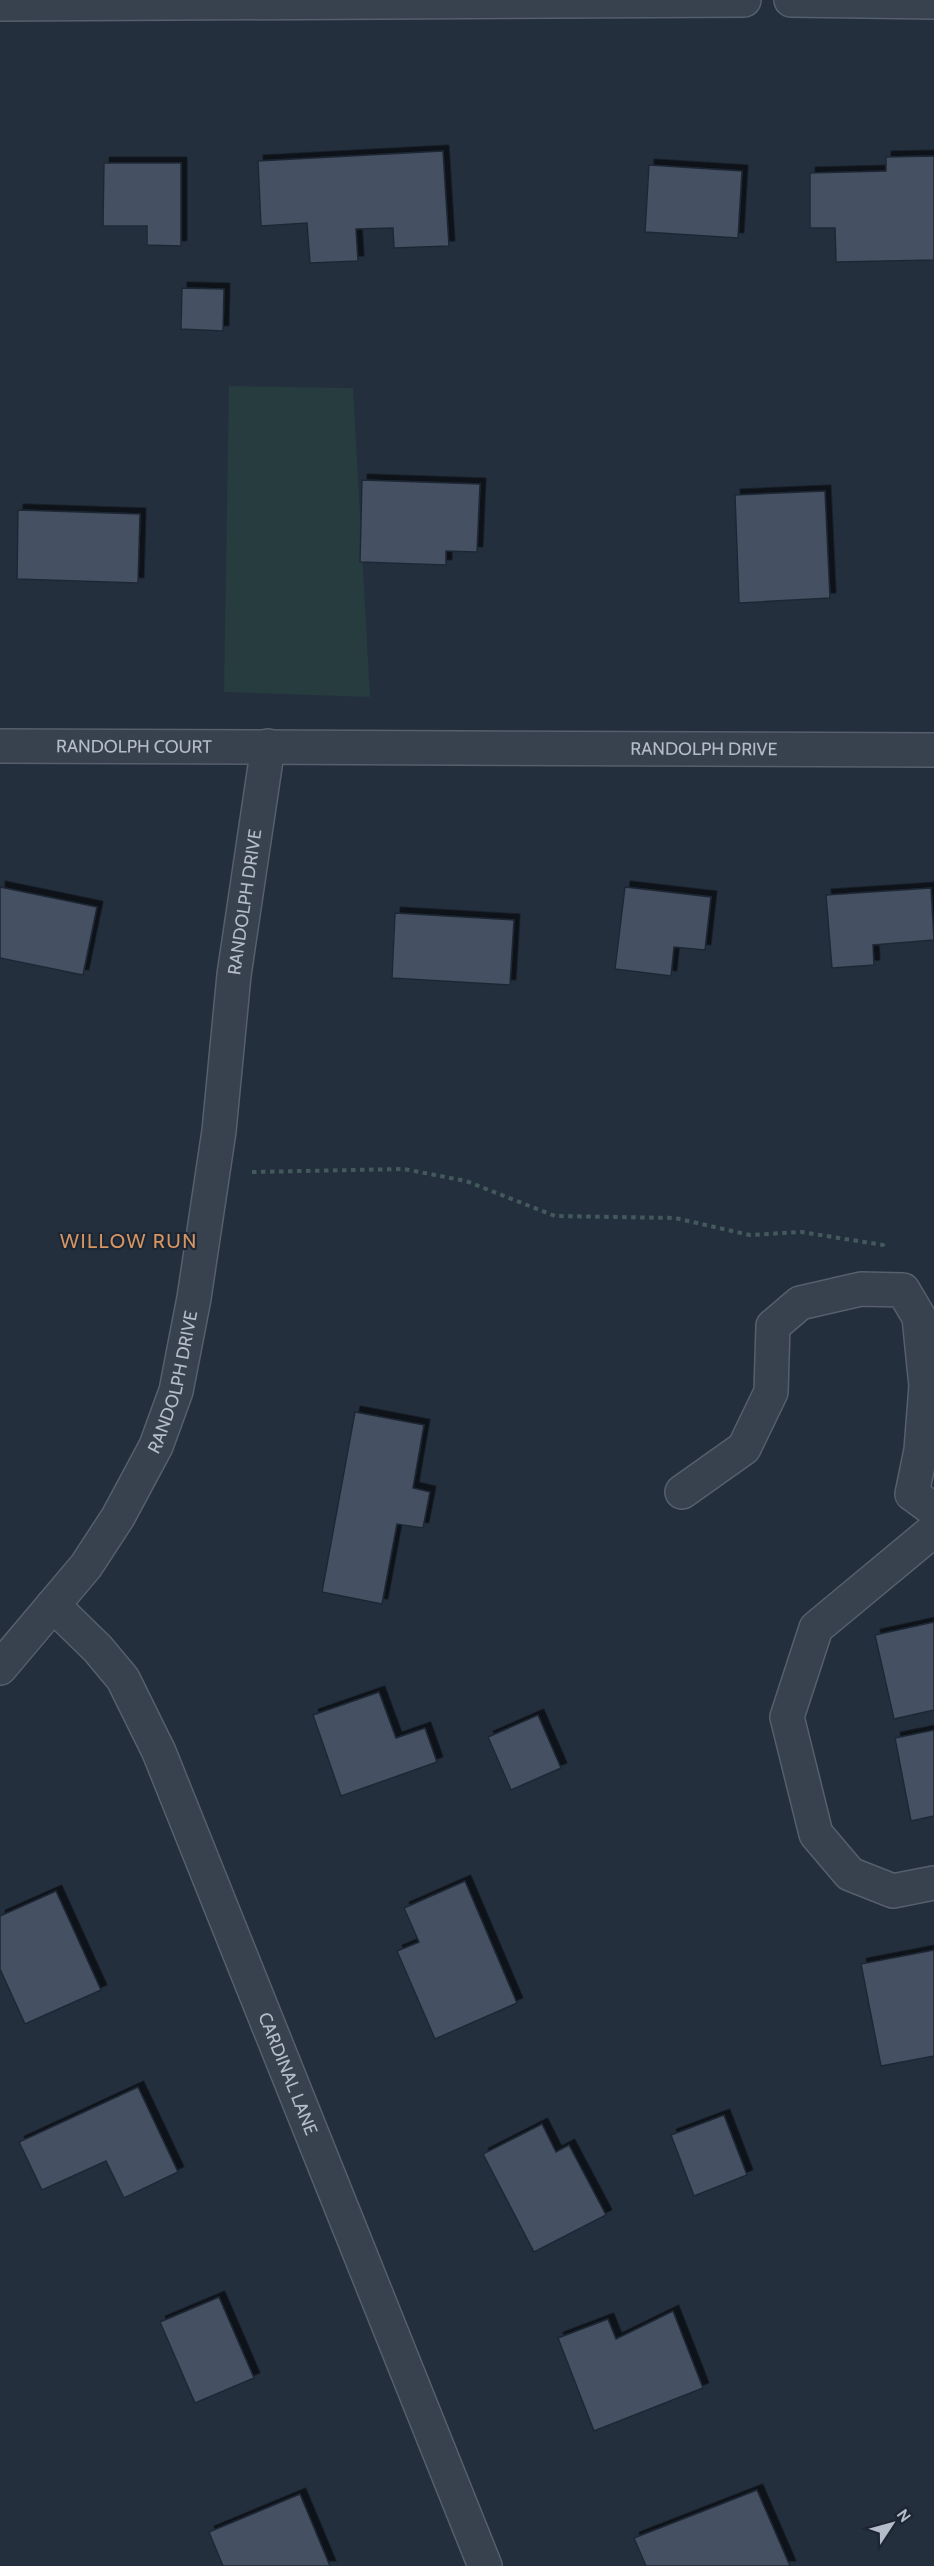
<svg xmlns="http://www.w3.org/2000/svg" width="934" height="2566" font-family="Cabin,sans-serif">
<defs>
<filter id="shadow"><feDropShadow dx="5.5" dy="-5.5" stdDeviation="0" flood-color="#0009"/></filter>
</defs>
<rect width="100%" height="100%" fill="#242f3e"/>
<polygon fill="#263c3f" points="229,386 353,388 370,697 224,692"/>
<g fill="#455162" stroke="#1f2835" stroke-width="1.5" filter="url(#shadow)">
<polygon points="443,151 449,246 394,248 393,228 356,229 358,261 310,263 307,223 261,226 258,161"/>
<polygon points="934,156 934,260 836,262 835,228 810,228 810,173 886,171 886,157"/>
<polygon points="104,163 181,163 181,246 147,245 147,226 103,226"/>
<polygon points="649,165 742,171 738,238 645,232"/>
<polygon points="182,288 224,289 223,331 181,329"/>
<polygon points="362,480 480,484 477,552 446,551 446,565 360,562"/>
<polygon points="825,491 830,598 739,603 735,495"/>
<polygon points="18,510 140,514 138,583 17,579"/>
<polygon points="0,887 97,907 83,975 0,958"/>
<polygon points="625,887 711,897 705,950 674,947 671,976 615,969"/>
<polygon points="931,888 934,940 873,945 874,965 832,968 826,895"/>
<polygon points="395,913 514,920 510,985 392,978"/>
<polygon points="355,1412 424,1425 413,1488 430,1492 423,1528 397,1524 382,1604 322,1592"/>
<polygon points="934,1622 934,1710 894,1719 875,1635"/>
<polygon points="379,1692 396,1738 425,1728 437,1762 341,1796 313,1715"/>
<polygon points="538,1715 561,1768 511,1790 488,1737"/>
<polygon points="934,1730 934,1816 911,1821 895,1738"/>
<polygon points="465,1881 517,2003 435,2039 397,1951 419,1942 404,1908"/>
<polygon points="56,1891 101,1990 25,2024 0,1969 0,1916"/>
<polygon points="934,1950 934,2056 881,2066 861,1964"/>
<polygon points="138,2087 178,2172 124,2198 106,2161 42,2190 19,2142"/>
<polygon points="724,2115 747,2175 694,2196 671,2135"/>
<polygon points="542,2124 556,2152 569,2145 606,2215 534,2252 483,2154"/>
<polygon points="219,2297 254,2378 195,2403 160,2322"/>
<polygon points="673,2311 703,2388 594,2431 558,2338 608,2319 616,2339"/>
<polygon points="757,2490 790,2566 646,2566 634,2538"/>
<polygon points="300,2494 330,2566 223,2566 209,2532"/>
</g>
<g fill="none" stroke-linecap="round" stroke-linejoin="round">
<g stroke="#565f6c" stroke-width="36">
<g id="minor">
<polyline points="791,0 934,2"/>
<polyline points="0,4 744,0"/>
<path id="s1" d="M0,746l934,4"/>
<polyline points="682,1492 744,1448 771,1392 773,1326 800,1303 861,1289 903,1290 919,1317 926,1386 921,1450 912,1494 934,1510"/>
<polyline points="934,1530 816,1628 787,1717 816,1834 850,1874 893,1891 934,1883"/>
<path id="s2" d="M53,1605l45,44 25,30 36,73 326,814"/>
<path id="s3" d="M0,1668l86,-102 32,-49 38,-71 20,-55 18,-93 25,-167 15,-156 34,-229"/>
</g>
</g>
<polyline stroke="#44595c" stroke-width="4" stroke-dasharray="4.5 4.5" stroke-linecap="butt" points="252,1172 404,1169 466,1181 555,1216 675,1218 750,1235 801,1232 883,1245 885,1250"/>
<use href="#minor" stroke="#38414e" stroke-width="33"/>
</g>
<g text-anchor="middle" stroke-width="4.5" stroke-linejoin="round" paint-order="stroke">
<g font-size="18" fill="#b4bcc9" stroke="#1d2633">
<text dy="6" stroke="none"><textPath href="#s1" startOffset="134">RANDOLPH COURT</textPath></text>
<text dy="6" stroke="none"><textPath href="#s1" startOffset="704">RANDOLPH DRIVE</textPath></text>
<text dy="6" stroke="none"><textPath href="#s3" startOffset="825">RANDOLPH DRIVE</textPath></text>
<text dy="6" stroke="none"><textPath href="#s3" startOffset="339">RANDOLPH DRIVE</textPath></text>
<text dy="6" stroke="none"><textPath href="#s2" startOffset="530">CARDINAL LANE</textPath></text>
</g>
<g font-size="20" letter-spacing="1.5" fill="#d59563" stroke="#1d2633">
<text x="129" y="1248">WILLOW RUN</text>
</g>
</g>
<g transform="translate(892 2524) rotate(54)" stroke="#1d2633" stroke-width="4.5" paint-order="stroke">
<path d="M0-4.5L10 22L0 15L-10 22Z" fill="#b4bcc9"/>
<text y="-9" font-size="16" font-weight="bold" text-anchor="middle" fill="#b4bcc9">N</text>
</g>
</svg>
